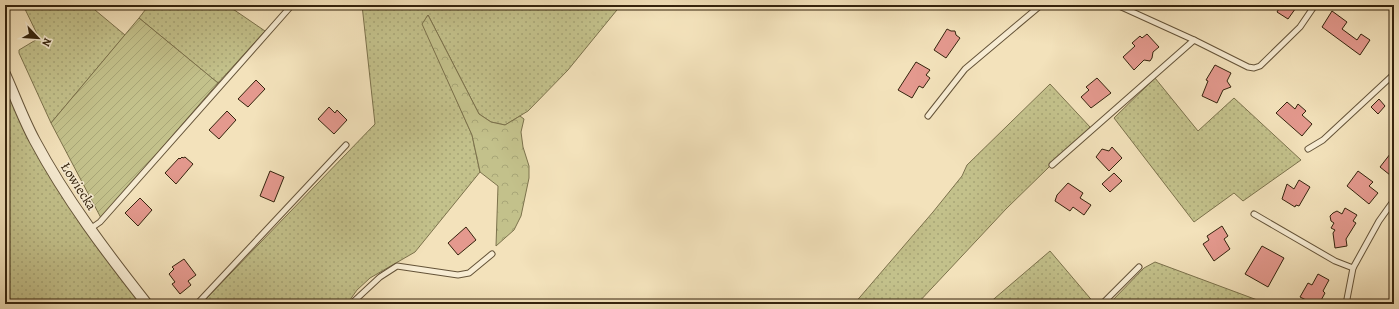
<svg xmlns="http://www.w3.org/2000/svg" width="1399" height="309" font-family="Alegreya,serif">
<defs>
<pattern id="grass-dots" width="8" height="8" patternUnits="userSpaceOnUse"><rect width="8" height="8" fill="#c3c18b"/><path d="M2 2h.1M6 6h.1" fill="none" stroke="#a8a677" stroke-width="1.8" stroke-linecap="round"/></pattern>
<pattern id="forest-crowns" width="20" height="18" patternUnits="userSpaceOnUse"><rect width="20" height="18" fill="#c3c18b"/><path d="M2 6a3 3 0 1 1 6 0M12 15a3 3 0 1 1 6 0" fill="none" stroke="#a8a677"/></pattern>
<pattern id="garden-furrows" width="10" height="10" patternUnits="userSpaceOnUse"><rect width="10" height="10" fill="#c3c18b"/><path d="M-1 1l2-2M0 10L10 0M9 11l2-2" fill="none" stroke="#a8a677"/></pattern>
</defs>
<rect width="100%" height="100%" fill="#f3e2bb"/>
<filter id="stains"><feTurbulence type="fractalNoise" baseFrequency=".005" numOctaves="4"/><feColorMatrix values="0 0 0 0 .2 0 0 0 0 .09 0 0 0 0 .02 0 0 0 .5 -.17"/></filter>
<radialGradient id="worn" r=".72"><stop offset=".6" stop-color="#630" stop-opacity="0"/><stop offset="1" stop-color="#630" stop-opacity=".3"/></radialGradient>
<g fill="url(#grass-dots)" stroke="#7c724c">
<polygon points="23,5 89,5 125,35 51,123 19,53 19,50 39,38"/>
<polygon points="149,5 227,5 265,31 218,83 139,18"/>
<polygon points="362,5 621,5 568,70 528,111 505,125 491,122 479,114 428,15 423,24 472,135 480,172 415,252 370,278 357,290 347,304 201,304 375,124"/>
<polygon points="1155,78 1198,131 1234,98 1301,160 1243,201 1234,193 1194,222 1114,118"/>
<polygon points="5,84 50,177 101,252 141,304 5,304"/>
<polygon points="1050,84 1090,127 1006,209 917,304 854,304 933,212 962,176 967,165"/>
<polygon points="1050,251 1095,304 988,304"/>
<polygon points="1155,262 1268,304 1109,304 1144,268"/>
</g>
<polygon fill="url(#forest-crowns)" stroke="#7c724c" points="428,15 479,114 491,122 505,125 520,116 524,119 521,132 523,147 529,166 529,178 521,216 514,230 496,246 498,186 480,172 472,135 422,24"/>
<polygon fill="url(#garden-furrows)" stroke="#7c724c" points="139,18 218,83 101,218 51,123"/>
<g fill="#e4998e" stroke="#34230d">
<polygon points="1281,5 1298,5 1288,19 1277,12"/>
<polygon points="1332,11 1347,22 1342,29 1357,40 1361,34 1370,40 1360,55 1322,27"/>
<polygon points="947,29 951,31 955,31 956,35 960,38 946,58 934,50"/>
<polygon points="1147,34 1159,47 1153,52 1152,58 1150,61 1144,60 1134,70 1123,57 1135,46 1132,43 1140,36 1142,38"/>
<polygon points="916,62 930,70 926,75 930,78 923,88 919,86 912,98 898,90"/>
<polygon points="1215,65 1231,73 1227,81 1231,87 1223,90 1217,103 1202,96 1208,81 1206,80"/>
<polygon points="1097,78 1111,93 1091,108 1081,97 1089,90 1086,87"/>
<polygon points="256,80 265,89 248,107 238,99"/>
<polygon points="1379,99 1385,106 1378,114 1371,107"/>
<polygon points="1287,102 1295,109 1298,104 1306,111 1302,115 1312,124 1302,136 1276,113"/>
<polygon points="329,107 335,113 337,110 347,120 334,134 318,119"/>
<polygon points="227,111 236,120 219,139 209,130"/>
<polygon points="1112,147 1122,158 1109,171 1096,157 1102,149 1109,151"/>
<polygon points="1394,149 1394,171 1390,175 1380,167"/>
<polygon points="182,157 183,158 185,157 193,164 176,184 165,173 179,158 180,159"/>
<polygon points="270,171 284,177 274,202 260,196"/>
<polygon points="1358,171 1373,182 1369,186 1378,193 1369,204 1347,186"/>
<polygon points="1114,173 1122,181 1110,192 1102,184"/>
<polygon points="1299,180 1310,187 1299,206 1296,205 1295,207 1282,199 1287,184 1294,189"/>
<polygon points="1068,183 1083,193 1080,198 1091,205 1084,215 1073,207 1070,211 1055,201 1057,195"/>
<polygon points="140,198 152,210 138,226 125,213"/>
<polygon points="1345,208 1357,215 1353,221 1356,223 1346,239 1347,246 1335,248 1333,233 1335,230 1331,228 1334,223 1331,221 1330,216 1333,213 1337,211 1342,214"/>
<polygon points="1222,226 1228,236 1224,239 1230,249 1214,261 1203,244 1209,240 1207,236"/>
<polygon points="466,227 476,240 458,255 448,243"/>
<polygon points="1262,246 1284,258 1268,287 1245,274"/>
<polygon points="184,259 196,275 188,281 191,285 180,294 172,284 175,282 169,274 174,269 172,267"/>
<polygon points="1318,274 1329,280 1323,291 1325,293 1319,304 1303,304 1306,300 1300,297 1308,283 1312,285"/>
</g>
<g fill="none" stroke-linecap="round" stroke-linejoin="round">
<g stroke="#645338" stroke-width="7">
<g id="lane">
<polyline points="1117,5 1194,40"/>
<polyline points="928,116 965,69 1041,5"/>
<polyline points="1308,149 1323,140 1394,74"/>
<polyline points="1052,165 1194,40 1248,67 1254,68 1260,66 1300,27 1315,5"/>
<polyline points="1254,214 1335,261 1353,268"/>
<polyline points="90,229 100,222 292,5"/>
<polyline points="1347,299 1353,268 1379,221 1394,200"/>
<polyline points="197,304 346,145"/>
<polyline points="351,304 380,277 397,266 458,275 469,273 492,254"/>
<polyline points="1102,304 1139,267"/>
</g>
</g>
<g stroke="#645338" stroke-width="12">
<path id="street" d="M5,74c10,22 18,45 30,67 31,58 71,111 112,163"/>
</g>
<use href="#lane" stroke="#f7ecd3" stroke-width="5"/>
<use href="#street" stroke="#f7ecd3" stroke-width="10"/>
</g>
<g text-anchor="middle" stroke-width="3" stroke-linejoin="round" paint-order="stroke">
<g font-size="14" fill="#34230d" stroke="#f7ecd3">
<text transform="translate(79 186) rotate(57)" y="5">Łowiecka</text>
</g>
</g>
<rect width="1399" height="309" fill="none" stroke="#f3e2bb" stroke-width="20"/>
<rect x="6" y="6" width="1387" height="297" fill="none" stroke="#34230d" stroke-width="2"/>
<rect x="10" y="10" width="1379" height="289" fill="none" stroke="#34230d"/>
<g transform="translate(38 38) rotate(115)" stroke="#f7ecd3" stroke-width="3" paint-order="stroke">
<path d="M0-3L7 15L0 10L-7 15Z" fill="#34230d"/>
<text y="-6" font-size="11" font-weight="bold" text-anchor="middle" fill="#34230d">N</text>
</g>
<rect width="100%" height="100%" filter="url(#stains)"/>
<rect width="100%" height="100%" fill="url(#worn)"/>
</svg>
